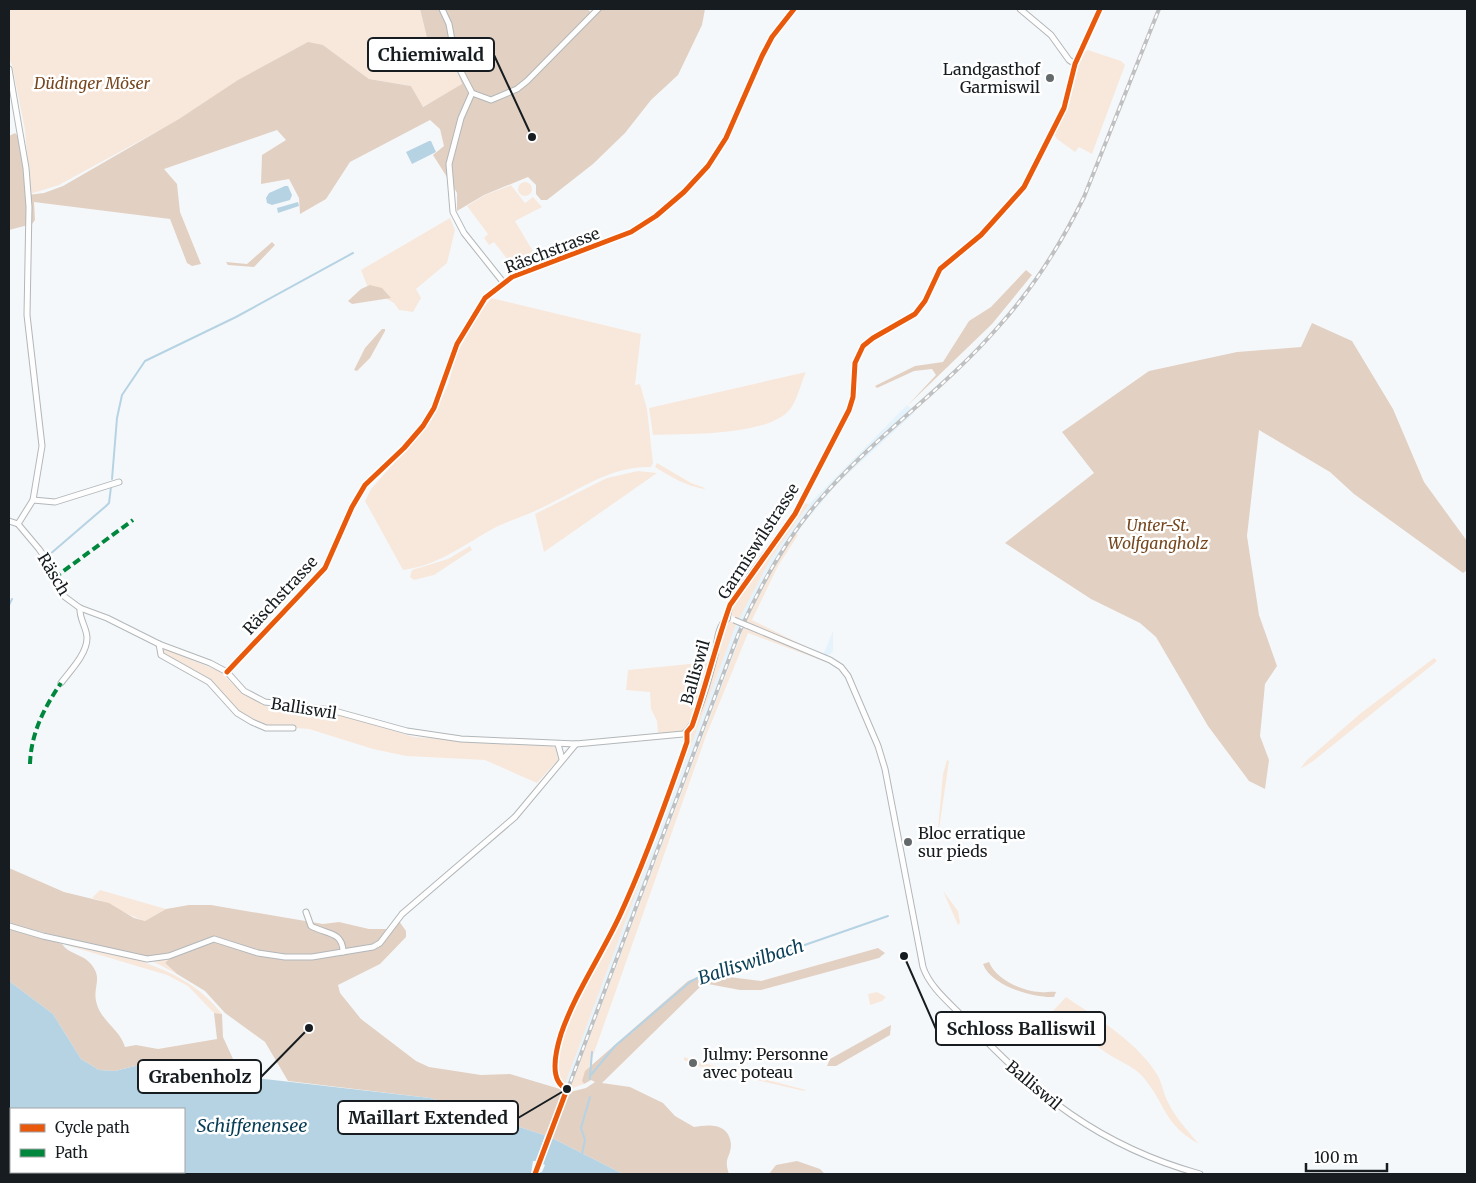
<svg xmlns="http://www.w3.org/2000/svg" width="1476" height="1183" font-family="Merriweather,serif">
<rect width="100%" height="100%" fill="#f5f8fa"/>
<g fill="#e5f3fc">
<polygon points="907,405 915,412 836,485 795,534 776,563 746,623 576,1075 570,1089 564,1087 737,622 770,560 809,504"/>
<polygon points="833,631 833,652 827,656 823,655"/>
</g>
<g fill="#f8e8dc">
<polygon points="9,9 420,9 428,42 453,35 454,63 462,85 422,107 411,86 369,79 323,45 180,119 59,185 30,194 25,130 12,65 9,59"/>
<path d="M1088,50l33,11 4,4 -33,89 -13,-7 -4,5 -18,-13 -3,-5c3,-11 11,-21 15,-33 5,-14 3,-44 19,-51z"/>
<circle cx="525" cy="189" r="7"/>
<polygon points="511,185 525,203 533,197 542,207 515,221 540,263 509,272 507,270 512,265 494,242 489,245 484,238 488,234 467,206 485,195"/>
<polygon points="450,218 455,230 447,263 416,289 421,298 413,312 399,310 394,303 368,288 361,270"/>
<path d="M491,298l150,36 -6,51 5,-1 7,25 6,54 -2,4c-44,-1 -77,27 -116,44 -15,7 -31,11 -46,20 -28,16 -53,35 -86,39l-38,-69 6,-12 59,-67 18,-37 9,-32 20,-36z"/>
<path d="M806,372c-5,11 -8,26 -15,36 -19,28 -105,26 -138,27l-4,-27z"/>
<path d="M657,463l34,20 14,5 -1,1c-18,-3 -33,-12 -49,-22z"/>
<polygon points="638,471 657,473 544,552 535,514 607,478"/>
<polygon points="803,503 809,504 770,560 738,621 732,615 731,606"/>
<polygon points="795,534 798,535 778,566 752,620 823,655 746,622 776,563"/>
<polygon points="470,546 472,550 434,575 414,580 410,577 412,570 448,559"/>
<path d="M729,622h8l-173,465c-29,-21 31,-118 43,-141 8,-16 15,-32 22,-49 29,-71 56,-143 80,-216 5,-14 8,-52 20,-59z"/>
<polygon points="744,627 834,665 748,633 706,736 589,1067 582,1081 584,1084 570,1089"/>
<polygon points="165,649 219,671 243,693 268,707 332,712 414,737 548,745 557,748 558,760 537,783 485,760 406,756 373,749 309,729 265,726 240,713 210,681 164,655 161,650"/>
<polygon points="1434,658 1437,661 1312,762 1300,769 1307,760 1361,713"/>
<path d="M710,662l-21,62c-7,13 -19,8 -31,9l-1,-12 -6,-12 -1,-17 -24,-2 2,-20z"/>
<polygon points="947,760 949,761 936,850 943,774"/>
<path d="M100,890l66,19 -21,12c-19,-6 -34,-18 -53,-23z"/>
<polygon points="943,891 958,911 960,923 958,925"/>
<path d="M69,943c56,13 116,23 153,71l-8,-1 -26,-27 -21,-11 -101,-30z"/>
<polygon points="170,958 165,963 177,974 152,961"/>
<polygon points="877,992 886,997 882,1001 870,1005 868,994"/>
<path d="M1066,997c32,22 72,45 92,79 4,7 5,15 8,22 8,18 20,31 33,46 -36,-20 -33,-40 -56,-67 -11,-12 -25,-16 -38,-25 -18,-13 -35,-27 -52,-41z"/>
<polygon points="684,1057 696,1061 806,1090 804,1091 693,1065 684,1060"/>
</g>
<g fill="#e2d0c3">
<polygon points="420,9 587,9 595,15 601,9 705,9 702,25 678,75 651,100 625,133 593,164 547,200 541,200 536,194 536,185 528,177 484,195 457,211 457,193 433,155 444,146 440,129 430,120 350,162 326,199 300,214 299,198 289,179 261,184 262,155 286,140 277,130 164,169 177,184 180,212 201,264 192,266 187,263 170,219 34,202 35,220 32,224 9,230 9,136 15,133 20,139 27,195 44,193 63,186 179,119 238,80 308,42 323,45 369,79 411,86 423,107 462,84 450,53 456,51 453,35 434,43 428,42"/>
<polygon points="272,242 275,245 254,267 228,265 226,262 247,264"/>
<polygon points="1026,270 1032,275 992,324 908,405 936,375 932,369 914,371 877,388 875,386 915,366 943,362 969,321 991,307"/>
<polygon points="370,285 382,288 391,298 352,304 348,301 361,289"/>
<polygon points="1312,323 1352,341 1393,409 1424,482 1467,541 1467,570 1463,573 1354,494 1330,472 1259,430 1247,536 1259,615 1277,666 1265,684 1260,736 1269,760 1265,789 1249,781 1208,726 1156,637 1140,623 1091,599 1005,543 1094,473 1062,432 1149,371 1237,352 1301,347"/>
<polygon points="382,329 385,329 385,331 370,358 357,371 354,370 365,348"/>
<path d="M9,868l55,24 45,11 25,15 11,3 21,-12 23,-4h22l112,19 16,-2 30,7h17l-3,7 16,-15 7,10v6l-26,27 -42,21 2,8 21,26 55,42 13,6 52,8 29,-1 60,18 16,-4 9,-6 -4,-2 -7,4 -2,-3 3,-10 103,-90 17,-7 56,7 117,-33 7,5 -6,5 -118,32h-21l-32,-6 -8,3 -98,96 28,4 33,16 12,13 19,11c15,-3 35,-4 37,17 0,14 -8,13 -2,30h-106l-73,-37 -120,-39 -142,-17 -23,-39 -40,-29 -20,-22 -28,-17 -12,-11 5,-5 -33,-2 -128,-32z"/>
<path d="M9,929l53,15c6,10 21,10 29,20 12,15 2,21 5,37 4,20 24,28 29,46l11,-2 22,4 59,-10 -3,-26 8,1 1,23 10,22 -7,10v11h-31l-29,-11 -31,-3 -20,5 -16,-1 -18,-11 -28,-45 -44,-33z"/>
<path d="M989,962c7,17 32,29 51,30 5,1 10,-1 16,0l-2,5c-21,1 -63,-11 -71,-33z"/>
<polygon points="891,1025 890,1035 836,1066 827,1066 830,1059"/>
<polygon points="797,1161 820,1169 825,1174 769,1174 776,1165"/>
</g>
<g fill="#b6d3e4" fill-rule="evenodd">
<polygon points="429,141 431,141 436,152 412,164 406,152"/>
<polygon points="285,186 288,186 292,195 290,200 272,205 267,203 266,198 269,193"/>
<polygon points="298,202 299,206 278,213 277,208"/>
<path d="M9,981l44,33 28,45 18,11 16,1 20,-5 31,3 29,11 61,-2 174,20 120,39 73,37h-614zM11,1109h173v63h-173z"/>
</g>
<polygon fill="#f5f8fa" points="546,1133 553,1136 543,1164 545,1165 542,1172 531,1174 533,1161 536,1161"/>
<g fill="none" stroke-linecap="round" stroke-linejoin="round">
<g stroke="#b6d3e4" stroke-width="2">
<polyline points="112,479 117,418 122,395 145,361 236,317 353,253"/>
<polyline points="49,555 106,506 109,503 111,487"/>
<polyline points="9,605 12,599"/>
<polyline points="590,1076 592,1052"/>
<polyline points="590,1079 590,1076 615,1046 690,982 701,976 733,970 888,916"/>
<polyline points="582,1154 585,1140 581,1128 590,1097"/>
</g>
<g stroke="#b2b7b9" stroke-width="7">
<g id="minor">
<polyline points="442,9 449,24 456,62 472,93 491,100 517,89 527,81 598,9"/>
<polyline points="1020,9 1051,35 1069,60 1075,64"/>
<polyline points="9,69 26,168 29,207 27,315 42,446 33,500 18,524"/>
<polyline points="472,93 461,118 449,164 453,212 464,233 503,282"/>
<polyline points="33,500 55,502 119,482"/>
<path d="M9,521l9,3 21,25 9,13 10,26 7,9 15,11 27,10 52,26 51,19 17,9 17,19 21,11 66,8 76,21 54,8 115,5 107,-10c14,-6 28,-63 32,-79 2,-11 2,-29 12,-36"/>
<polyline points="727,619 730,605 738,592 795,514 849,410 853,397 855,363 863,346 873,338 915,314 925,301 940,269 981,235 1024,187 1064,108 1075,64 1100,9"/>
<path d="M746,625l84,35 11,7 7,9 30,70 7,23 38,198c7,21 28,37 43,53 69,74 133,126 234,154"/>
<polyline points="159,644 161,655 209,682 237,713 252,722 266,728 293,728"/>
<polyline points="227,672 325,568 352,507 365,485 404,448 423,426 434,408 457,344 485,298 512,277 631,232 656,216 684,192 708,166 726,138 762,56 772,37 794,9"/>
<path d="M61,683c9,-12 26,-29 26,-45 0,-10 -8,-19 -7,-30"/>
<polyline points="558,744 562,759"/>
<path d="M306,912l5,14c14,8 32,5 32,26"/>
<polyline points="9,926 43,936 147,959 169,956 214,939 258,953 285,957 312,957 373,947 380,943 402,914 515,817 576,744"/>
</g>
</g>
<use href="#minor" stroke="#fefefe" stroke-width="5"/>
<g stroke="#bfc0c1" stroke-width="4">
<path id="rail" d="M536,1174l202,-539c21,-47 45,-92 79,-132 55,-65 127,-113 182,-177 35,-39 62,-82 85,-129l75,-188"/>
</g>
<use href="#rail" stroke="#fff" stroke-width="2" stroke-dasharray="5.5" stroke-linecap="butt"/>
<g stroke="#b2b7b9" stroke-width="7" stroke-linecap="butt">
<polyline id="minor-bridge" points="734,620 746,625"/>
</g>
<use href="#minor-bridge" stroke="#fefefe" stroke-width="5"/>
<g stroke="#00873e" stroke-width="4" stroke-dasharray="8 4" stroke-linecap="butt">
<polyline points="54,578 133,520"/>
<path d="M30,764c1,-31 14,-56 31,-81"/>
</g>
<g stroke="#fff" stroke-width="8">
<g id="cycleway">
<polyline points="227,672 325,568 352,507 365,485 404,448 423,426 434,408 457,344 485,298 512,277 631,232 656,216 684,192 708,166 726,138 762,56 772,37 794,9"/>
<path d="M535,1174l32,-85c-19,-8 -11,-39 -6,-55 14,-41 41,-80 59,-119 26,-56 47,-115 67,-173v-10l5,-6c14,-40 24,-82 38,-121l65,-91 54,-104 4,-13 2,-34 8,-17 10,-8 42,-24 10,-13 15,-32 41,-34 43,-48 40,-79 11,-44 25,-55"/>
</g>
</g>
<use href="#cycleway" stroke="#e8590c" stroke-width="5"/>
</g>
<g fill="#64696c" stroke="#fff" stroke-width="2">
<circle cx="1050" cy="78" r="5"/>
<circle cx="908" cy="842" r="5"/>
<circle cx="693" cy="1063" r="5"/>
</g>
<g text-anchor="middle" stroke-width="5" stroke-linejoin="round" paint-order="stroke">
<g font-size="16" fill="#161c1f" stroke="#fff" text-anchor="start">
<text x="1040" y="75" text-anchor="end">Landgasthof<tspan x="1040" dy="18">Garmiswil</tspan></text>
<text x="918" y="839">Bloc erratique<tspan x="918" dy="18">sur pieds</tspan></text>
<text x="703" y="1060">Julmy: Personne<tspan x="703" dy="18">avec poteau</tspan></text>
</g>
<g font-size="16" font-style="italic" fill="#76471f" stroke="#fff">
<text x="92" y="89">Düdinger Möser</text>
<text x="1158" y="531">Unter-St.<tspan x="1158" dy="18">Wolfgangholz</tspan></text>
</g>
<g font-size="16" fill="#161c1f" stroke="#fff">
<text transform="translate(552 250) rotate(-21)" y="6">Räschstrasse</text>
<text transform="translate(758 541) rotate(-57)" y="6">Garmiswilstrasse</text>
<text transform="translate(54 574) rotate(59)" y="6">Räsch</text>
<text transform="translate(280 595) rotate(-47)" y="6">Räschstrasse</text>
<text transform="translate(695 672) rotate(-74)" y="6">Balliswil</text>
<text transform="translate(304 708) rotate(9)" y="6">Balliswil</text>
<text transform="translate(1034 1085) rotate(40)" y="6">Balliswil</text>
</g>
<g font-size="18" font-style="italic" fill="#093e57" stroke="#fff">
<text transform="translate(751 962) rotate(-18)" y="6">Balliswilbach</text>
<text x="252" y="1132">Schiffenensee</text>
</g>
</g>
<path fill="none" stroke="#161c1f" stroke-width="2" d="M532 137L494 55M904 956L936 1029M309 1028L261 1077M567 1089L518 1118"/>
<g fill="#161c1f" stroke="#fff" stroke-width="2">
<circle cx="532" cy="137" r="5"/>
<circle cx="904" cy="956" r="5"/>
<circle cx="309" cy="1028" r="5"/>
<circle cx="567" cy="1089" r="5"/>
</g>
<g fill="#fff" stroke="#161c1f" stroke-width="2">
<rect x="368" y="38" width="126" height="33" rx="5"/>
<rect x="936" y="1012" width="169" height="33" rx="5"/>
<rect x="138" y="1060" width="123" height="33" rx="5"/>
<rect x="338" y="1101" width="180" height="33" rx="5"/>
</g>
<g font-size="18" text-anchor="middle" font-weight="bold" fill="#161c1f">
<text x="431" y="61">Chiemiwald</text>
<text x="1021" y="1035">Schloss Balliswil</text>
<text x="200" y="1083">Grabenholz</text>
<text x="428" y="1124">Maillart Extended</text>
</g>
<rect width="1476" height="1183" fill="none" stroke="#161c1f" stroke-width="20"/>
<rect x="10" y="1108" width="175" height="65" fill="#ffffff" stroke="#a2a4a5"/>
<rect x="20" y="1124" width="25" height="8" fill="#e8590c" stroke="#a2a4a5"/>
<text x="55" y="1133" font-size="15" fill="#161c1f">Cycle path</text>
<rect x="20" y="1149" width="25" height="8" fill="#00873e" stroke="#a2a4a5"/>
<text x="55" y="1158" font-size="15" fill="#161c1f">Path</text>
<path d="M1306 1163v8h81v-8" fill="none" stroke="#161c1f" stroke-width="2.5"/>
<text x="1314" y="1163" font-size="15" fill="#161c1f" stroke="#ffffff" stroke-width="4" paint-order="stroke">100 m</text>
</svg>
